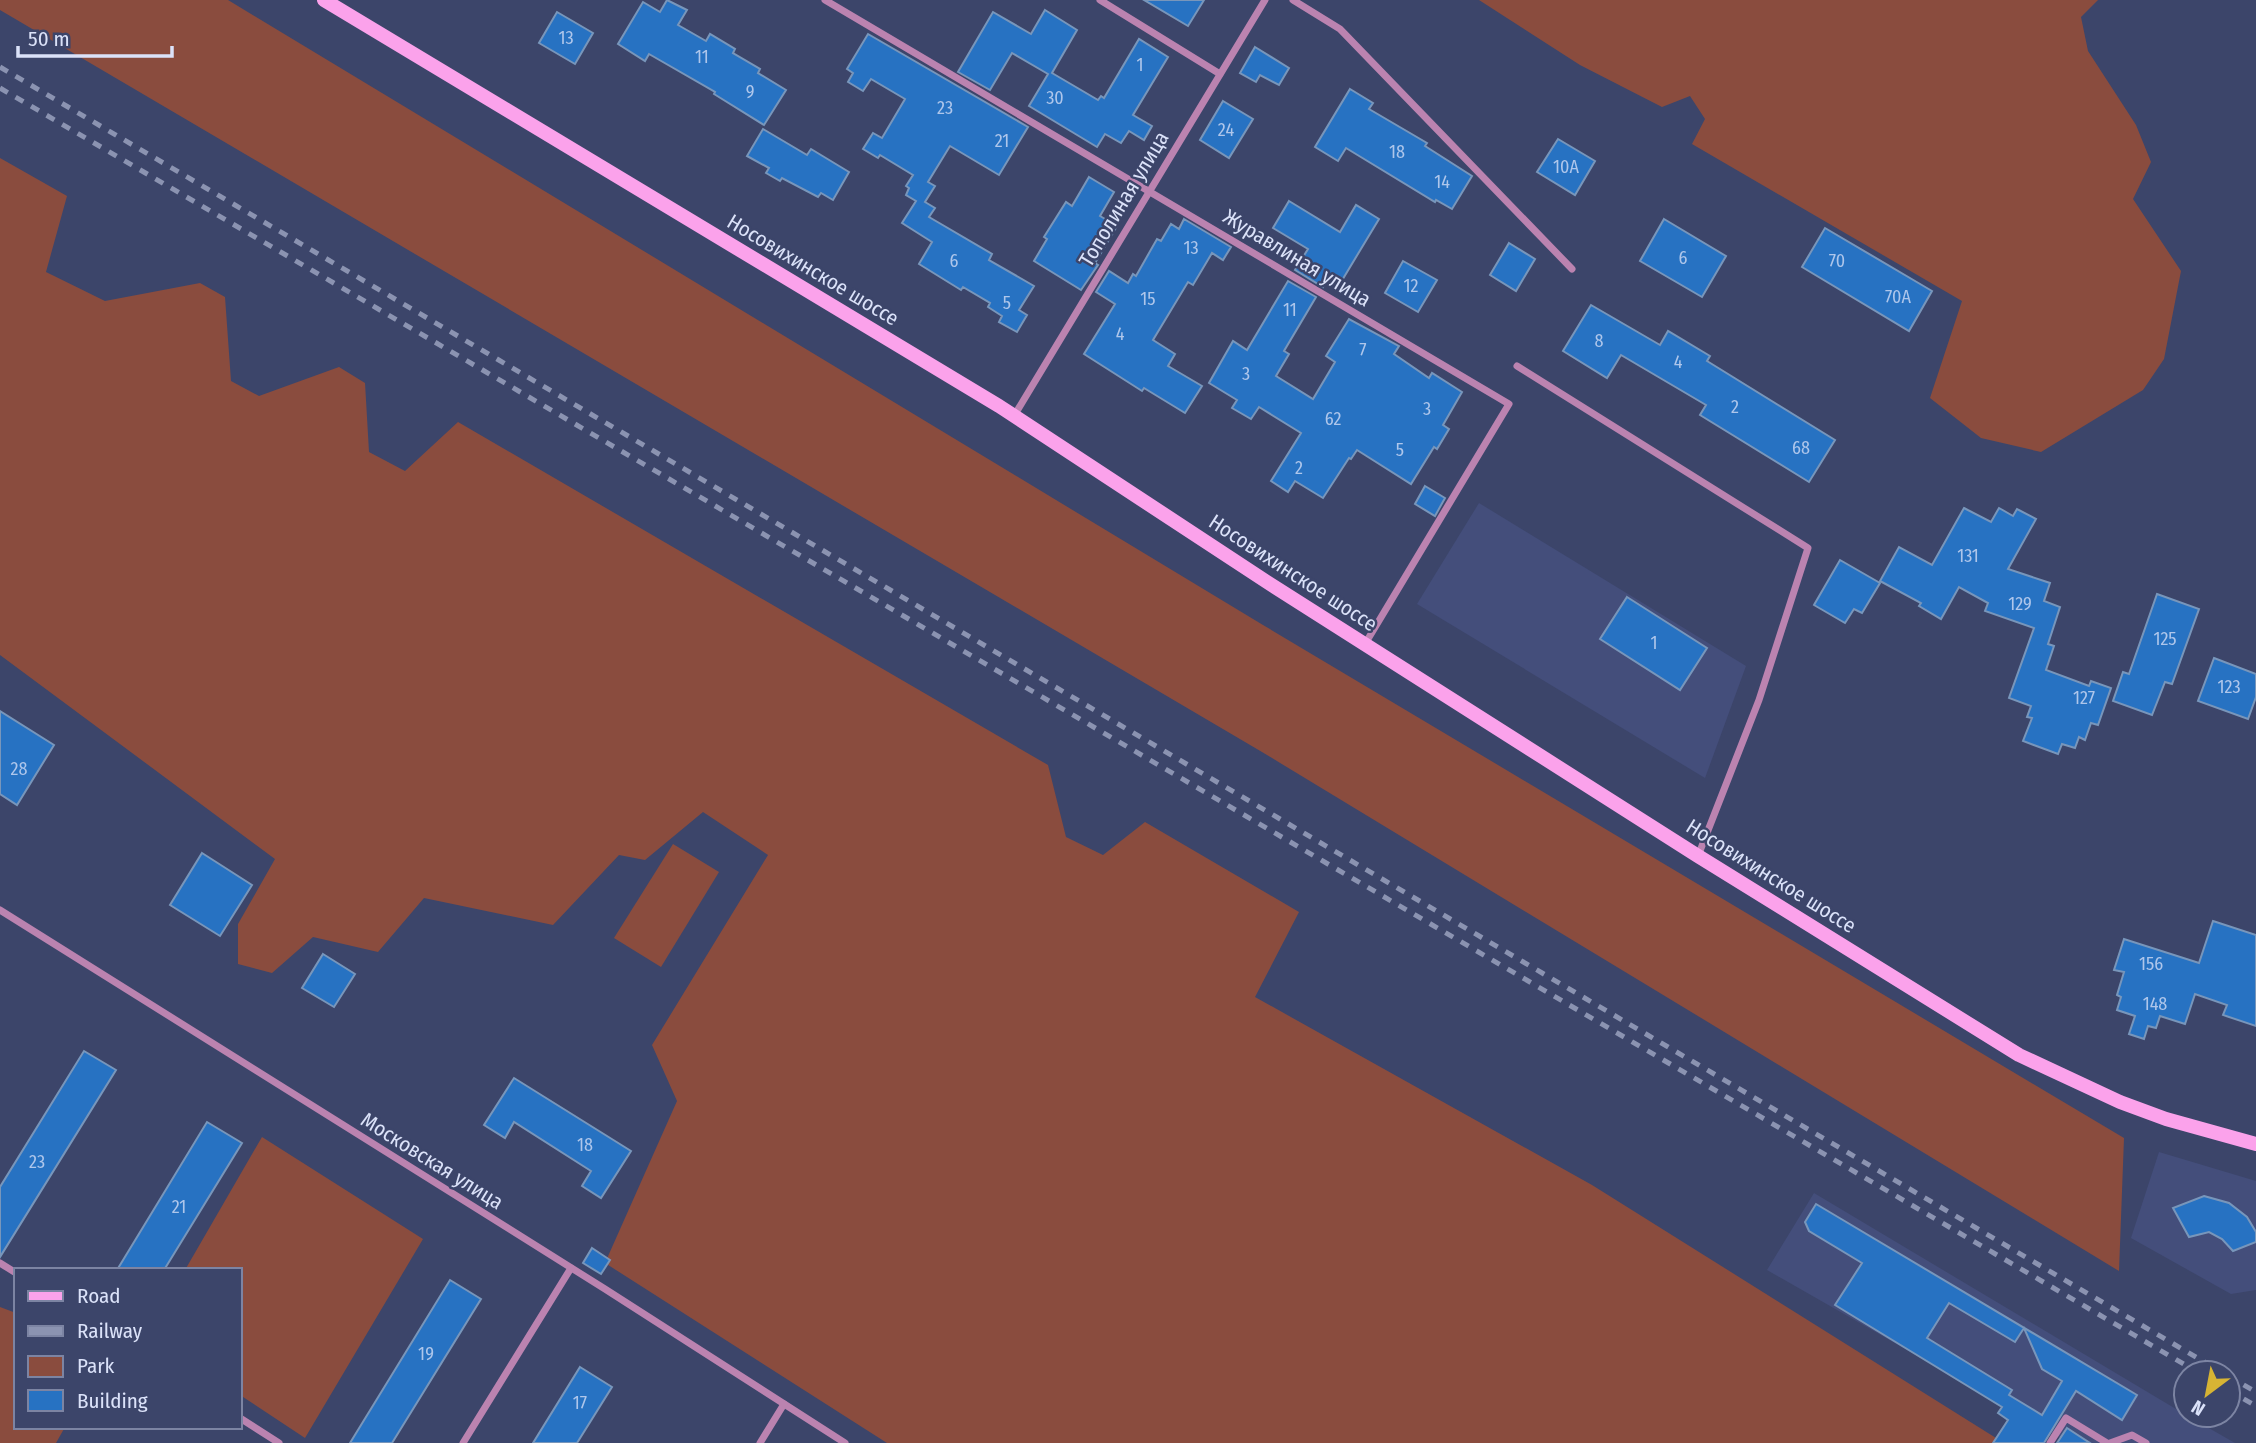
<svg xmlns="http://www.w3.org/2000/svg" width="2256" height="1443" font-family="'Fira Sans Condensed',sans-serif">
<rect width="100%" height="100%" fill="#3c456a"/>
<g fill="#444e7b">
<polygon points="1479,503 1746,666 1705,778 1417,604"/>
<polygon points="2159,1152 2256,1181 2256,1290 2231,1294 2131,1238"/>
<polygon points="1814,1193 2186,1415 2235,1443 2070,1443 1767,1270"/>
</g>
<g fill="#8a4c3e">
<polygon points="0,0 228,0 1263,625 2124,1138 2119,1271 1262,752 0,10"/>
<polygon points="1479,0 2098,0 2081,17 2088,51 2136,125 2151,162 2133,199 2181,271 2164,359 2143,390 2041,452 1981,438 1930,398 1962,301 1692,144 1705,119 1690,96 1662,107 1580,65"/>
<polygon points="0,158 67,196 46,272 105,301 200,283 225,297 231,381 259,396 339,367 365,383 369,452 405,471 458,422 1048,765 1066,837 1103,855 1145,822 1299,912 1255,997 1592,1185 1996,1438 1994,1443 887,1443 605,1263 677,1101 652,1045 768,855 703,812 645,860 619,855 553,925 424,898 378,952 313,937 272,973 238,964 238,924 275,859 0,655"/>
<polygon points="673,844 719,872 661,967 614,938"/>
<polygon points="262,1137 423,1239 305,1438 240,1395 240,1270 185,1270"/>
<polygon points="0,1307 16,1313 16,1427 65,1427 56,1443 0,1443"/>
</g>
<g fill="#2772c2" stroke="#7896bb" stroke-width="2" fill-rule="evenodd">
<polygon points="667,0 687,10 678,25 706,41 710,34 735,49 733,53 760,69 758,73 786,90 764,125 714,94 715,92 649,54 645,61 618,44 643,2 660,12"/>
<polygon points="1144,0 1204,0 1188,26"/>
<polygon points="1045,10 1077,30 1052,73 1098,100 1101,96 1104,98 1139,39 1168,57 1133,115 1152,126 1144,140 1129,131 1121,143 1105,134 1097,147 1029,106 1048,74 1012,53 990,90 958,72 993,12 1031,34"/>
<polygon points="557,12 593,33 575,64 539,43"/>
<polygon points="868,34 1028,127 999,175 950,146 928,182 935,186 925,202 935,208 929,217 992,254 989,260 1034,286 1019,310 1027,315 1017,332 999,322 1002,316 988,307 990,303 963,287 961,290 919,264 932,242 902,223 916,201 906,195 909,188 906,186 913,175 880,155 878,158 863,149 873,133 882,138 905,99 871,79 863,91 848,82 853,73 847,69"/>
<polygon points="1255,47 1289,68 1279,85 1260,75 1256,82 1240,73"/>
<polygon points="1350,89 1373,103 1369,109 1427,143 1425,146 1472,176 1452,209 1436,200 1435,202 1346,148 1338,161 1315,147"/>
<polygon points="1223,101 1253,119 1229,158 1200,140"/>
<polygon points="763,129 807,155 811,149 849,172 833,200 821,193 818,197 782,178 780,181 766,173 769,168 747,156"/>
<polygon points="1558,139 1595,161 1575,195 1537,172"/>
<polygon points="1089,177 1114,192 1100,216 1117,226 1095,263 1098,265 1081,290 1034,261 1047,239 1044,237 1066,202 1072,206"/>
<polygon points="1289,201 1340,232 1356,205 1379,219 1338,287 1327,280 1323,287 1295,270 1308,249 1273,228"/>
<polygon points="1184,219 1231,247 1223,260 1212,253 1193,285 1188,282 1153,340 1175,354 1168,366 1202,386 1185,413 1144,388 1142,391 1084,354 1115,304 1096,292 1109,271 1128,283 1133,274 1136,276 1157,239 1161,241 1171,224 1179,229"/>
<polygon points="1664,219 1726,256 1702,297 1640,261"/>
<polygon points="1825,228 1932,291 1909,331 1802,267"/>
<polygon points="1509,243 1535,259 1516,291 1490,275"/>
<polygon points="1403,261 1437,280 1418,312 1385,293"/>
<polygon points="1288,281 1316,297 1284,351 1289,354 1276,376 1313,399 1335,362 1326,356 1349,319 1399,346 1394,354 1429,378 1432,373 1462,392 1443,425 1449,429 1437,449 1434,447 1411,484 1357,450 1351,459 1349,458 1323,498 1295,481 1288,492 1271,481 1301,433 1259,407 1251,419 1232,408 1237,400 1209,383 1233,341 1247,350"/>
<polygon points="1591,305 1660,345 1668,331 1710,356 1707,361 1835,440 1809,482 1700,415 1706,405 1621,355 1607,378 1563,351"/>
<polygon points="1425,486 1445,498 1435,516 1415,504"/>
<polygon points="1964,508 1991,522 1999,508 2013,516 2017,509 2036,519 2008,569 2050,583 2044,601 2060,607 2048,644 2054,646 2046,670 2089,686 2091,681 2111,688 2098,725 2091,723 2085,740 2079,737 2075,748 2062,744 2058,754 2023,741 2032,718 2027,717 2031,706 2009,698 2034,628 1985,611 1988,603 1959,587 1941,619 1919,606 1921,603 1880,581 1899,547 1932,565"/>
<polygon points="1840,560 1880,583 1862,613 1854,609 1845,623 1814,605"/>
<polygon points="2157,594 2199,609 2172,684 2165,682 2152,715 2113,701 2123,672 2129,674"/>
<polygon points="1627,597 1707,648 1680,690 1600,639"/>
<polygon points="2214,658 2256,674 2256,697 2248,719 2198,701"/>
<polygon points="0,711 54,745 17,805 0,794"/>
<polygon points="202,853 252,885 220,936 170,905"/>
<polygon points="2213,921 2256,935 2256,1026 2223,1015 2227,1005 2195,994 2185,1024 2160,1016 2156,1028 2148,1026 2144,1039 2129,1034 2135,1016 2117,1010 2121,997 2117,995 2124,972 2114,970 2124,939 2199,963"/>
<polygon points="323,954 355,974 334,1007 302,988"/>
<polygon points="84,1051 116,1070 0,1257 0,1187"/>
<polygon points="514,1078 631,1151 601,1198 582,1186 591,1171 514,1122 505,1138 484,1125"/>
<polygon points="207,1122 242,1143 164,1270 117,1270"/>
<polygon points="2204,1196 2229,1203 2247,1217 2256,1232 2256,1242 2233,1251 2222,1239 2209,1232 2189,1237 2173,1208"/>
<path d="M1816,1204l321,191 -15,25 -46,-29 -32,52h-51l15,-23 -10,-7 4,-6 -167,-102 27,-42 -53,-32 -4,-9zM1949,1303l66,39 9,-14 18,41 20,12 -20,34 -33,-20 3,-5 -85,-52z"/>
<polygon points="592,1248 610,1260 601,1274 583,1263"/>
<polygon points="450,1280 481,1299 392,1443 350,1443"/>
<polygon points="580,1367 612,1387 577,1443 533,1443"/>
<polygon points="2067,1428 2090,1443 2057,1443"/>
</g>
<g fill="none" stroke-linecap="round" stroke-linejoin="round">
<g stroke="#bb83b0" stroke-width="7">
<polyline points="825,0 1509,404 1365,644"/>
<polyline points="1100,0 1220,74"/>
<polyline points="1293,0 1340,29 1572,269"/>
<polyline points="1517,366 1808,548 1759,700 1698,856"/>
<polyline points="1014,416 1265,0"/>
<polyline points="0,910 605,1289 845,1443"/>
<polyline points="0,1263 16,1273"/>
<polyline points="240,1418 279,1443"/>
<polyline points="463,1443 571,1268"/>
<polyline points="760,1443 784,1404"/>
<polyline points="2050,1443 2066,1418 2107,1443"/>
<polyline points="2110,1443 2132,1435 2146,1443"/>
</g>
<polyline stroke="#fba2eb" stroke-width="14" points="324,0 999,406 1267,582 1698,856 2019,1055 2120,1102 2166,1119 2256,1144"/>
<g stroke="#8b93b1" stroke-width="5" stroke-dasharray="9 9" stroke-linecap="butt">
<polyline points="0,67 2223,1373"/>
<polyline points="0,88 2199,1373"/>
<polyline points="2228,1376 2256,1392"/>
<polyline points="2228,1390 2256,1406"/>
</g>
</g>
<g text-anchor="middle" stroke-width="5" stroke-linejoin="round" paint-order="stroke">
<g font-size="18" fill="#aec6eb">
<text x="566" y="44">13</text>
<text x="702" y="63">11</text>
<text x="1140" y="71">1</text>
<text x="750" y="98">9</text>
<text x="1055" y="104">30</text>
<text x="945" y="114">23</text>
<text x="1226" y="136">24</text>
<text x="1002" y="147">21</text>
<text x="1397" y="158">18</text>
<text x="1566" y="173">10А</text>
<text x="1442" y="188">14</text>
<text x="1191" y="254">13</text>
<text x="1683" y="264">6</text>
<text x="954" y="267">6</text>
<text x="1837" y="267">70</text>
<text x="1411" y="292">12</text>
<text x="1898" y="303">70А</text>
<text x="1148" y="305">15</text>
<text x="1007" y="309">5</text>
<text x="1290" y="316">11</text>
<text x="1120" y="340">4</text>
<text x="1599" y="347">8</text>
<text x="1363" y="356">7</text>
<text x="1678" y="368">4</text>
<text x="1246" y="380">3</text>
<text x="1735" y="413">2</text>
<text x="1427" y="415">3</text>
<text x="1333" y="425">62</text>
<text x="1801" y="454">68</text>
<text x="1400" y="456">5</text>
<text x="1299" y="474">2</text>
<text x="1968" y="562">131</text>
<text x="2020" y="610">129</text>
<text x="2165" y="645">125</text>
<text x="1654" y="649">1</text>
<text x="2229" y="693">123</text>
<text x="2084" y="704">127</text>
<text x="19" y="775">28</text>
<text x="2151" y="970">156</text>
<text x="2155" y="1010">148</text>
<text x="585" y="1151">18</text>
<text x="37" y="1168">23</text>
<text x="179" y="1213">21</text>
<text x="426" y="1360">19</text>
<text x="580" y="1409">17</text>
</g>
<g font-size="21" fill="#dbe2f9" stroke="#3c456a">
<text transform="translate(1124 199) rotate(-59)" y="7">Тополиная улица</text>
<text transform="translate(1297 258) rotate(31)" y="7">Журавлиная улица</text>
<text transform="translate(813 270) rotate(31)" y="7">Носовихинское шоссе</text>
<text transform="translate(1293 573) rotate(33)" y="7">Носовихинское шоссе</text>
<text transform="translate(1771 876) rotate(32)" y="7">Носовихинское шоссе</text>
<text transform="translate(432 1161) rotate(32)" y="7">Московская улица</text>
</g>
</g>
<rect x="14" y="1268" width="228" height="161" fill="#3c456a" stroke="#7c84a3" stroke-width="2"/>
<rect x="28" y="1291" width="35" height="10" fill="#fba2eb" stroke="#7c84a3" stroke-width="2"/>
<text x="77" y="1303" font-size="21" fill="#dbe2f9">Road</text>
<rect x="28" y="1326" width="35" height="10" fill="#8b93b1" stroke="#7c84a3" stroke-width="2"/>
<text x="77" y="1338" font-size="21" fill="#dbe2f9">Railway</text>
<rect x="28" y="1356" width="35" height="21" fill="#8a4c3e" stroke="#7c84a3" stroke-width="2"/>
<text x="77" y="1373" font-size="21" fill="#dbe2f9">Park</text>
<rect x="28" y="1390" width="35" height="21" fill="#2772c2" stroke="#7c84a3" stroke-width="2"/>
<text x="77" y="1408" font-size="21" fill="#dbe2f9">Building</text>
<g transform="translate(2207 1394) rotate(212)"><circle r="33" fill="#3c456a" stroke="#7c84a3" stroke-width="2"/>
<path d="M0-5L12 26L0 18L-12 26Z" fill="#d7b434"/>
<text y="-10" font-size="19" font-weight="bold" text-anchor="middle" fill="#dbe2f9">N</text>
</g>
<path d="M18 46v10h154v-10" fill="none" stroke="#dbe2f9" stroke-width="3.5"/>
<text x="28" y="46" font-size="21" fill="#dbe2f9" stroke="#3c456a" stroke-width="5" paint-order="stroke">50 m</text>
</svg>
